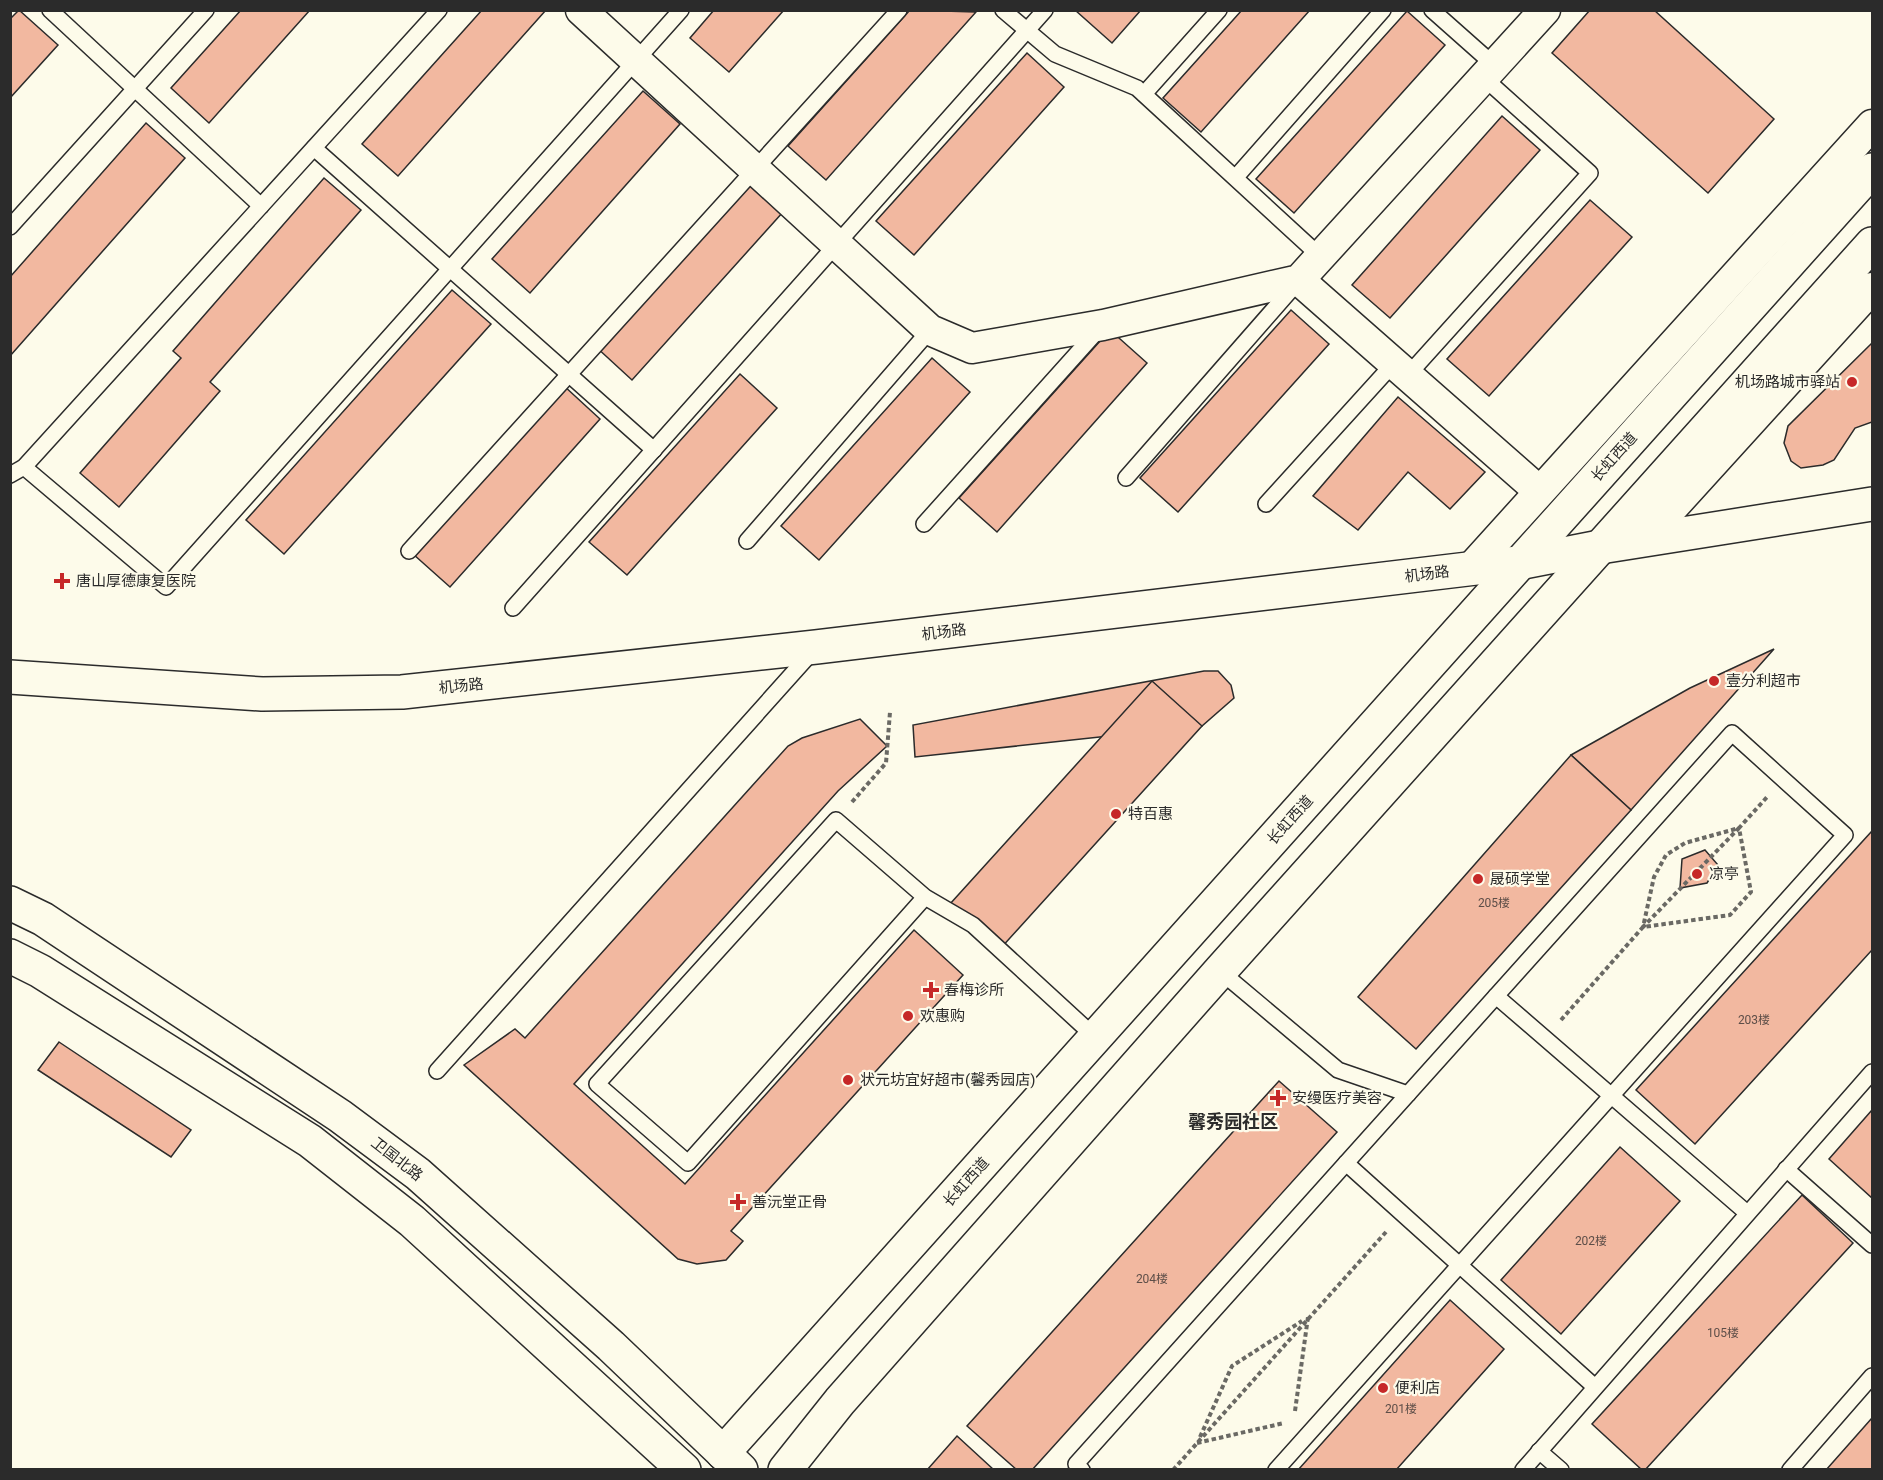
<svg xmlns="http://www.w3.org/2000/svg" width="1883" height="1480" font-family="Roboto,'Noto Sans SC',sans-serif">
<rect width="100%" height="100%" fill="#fdfbea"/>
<g fill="#f2b8a0" stroke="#2b2b2b" stroke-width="1.5">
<polygon points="19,10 58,45 10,98 10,19"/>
<polygon points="241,10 310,10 209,123 171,88"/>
<polygon points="482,10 546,10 398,176 362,144"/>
<polygon points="714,10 784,10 729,72 690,38"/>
<polygon points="910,10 976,12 826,180 788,146"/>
<polygon points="1075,10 1141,10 1112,43"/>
<polygon points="1242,10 1310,10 1201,132 1163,98"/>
<polygon points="1590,10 1654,10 1774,119 1708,193 1552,53"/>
<polygon points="1407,11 1445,45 1294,213 1256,179"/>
<polygon points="1027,53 1064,87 914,255 876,221"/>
<polygon points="643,91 680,124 530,293 492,259"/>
<polygon points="1502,116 1540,150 1390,318 1352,285"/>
<polygon points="146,123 185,158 10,356 10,277"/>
<polygon points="324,178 361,210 210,382 220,391 119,507 80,473 181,358 173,351"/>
<polygon points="745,178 783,212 632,380 595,346"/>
<polygon points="1590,200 1632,237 1489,396 1447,359"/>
<polygon points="452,290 491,324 284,554 246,520"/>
<polygon points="1291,310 1329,344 1178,512 1140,478"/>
<polygon points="1110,330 1147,363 997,532 959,498"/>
<polygon points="1872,343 1872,422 1855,428 1834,460 1823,465 1801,468 1791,461 1784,443 1788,426"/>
<polygon points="932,358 970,392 819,560 781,526"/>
<polygon points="740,374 777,408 627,575 589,542"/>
<polygon points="563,385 600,419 450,587 413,554"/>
<polygon points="1398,397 1485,472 1450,509 1408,472 1358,530 1313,496"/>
<polygon points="1774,649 1631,810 1571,755 1690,688"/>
<polygon points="1204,671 1218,671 1231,685 1234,698 1202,726 915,757 913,725"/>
<polygon points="1152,681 1202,726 1000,949 950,904"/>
<polygon points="860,719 887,746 838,791 574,1084 685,1184 914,930 963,975 731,1231 743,1241 726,1260 697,1264 678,1259 464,1065 515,1029 525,1038 788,746 802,738"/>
<polygon points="1571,755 1631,810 1416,1049 1358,997"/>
<polygon points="1872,831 1872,950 1695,1144 1636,1090"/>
<polygon points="1705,850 1718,865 1707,883 1680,888 1682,859"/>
<polygon points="59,1042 191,1130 171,1157 38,1070"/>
<polygon points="1279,1081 1337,1132 1032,1470 1017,1470 967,1426"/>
<polygon points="1872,1110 1872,1198 1829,1159"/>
<polygon points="1620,1147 1680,1201 1561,1334 1501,1280"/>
<polygon points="1802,1195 1853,1243 1645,1470 1642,1470 1592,1424"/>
<polygon points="1450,1300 1504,1349 1396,1470 1298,1470"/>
<polygon points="1872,1418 1872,1470 1826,1470"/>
<polygon points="957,1436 994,1470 927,1470"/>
</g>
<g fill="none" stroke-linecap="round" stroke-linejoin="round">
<g stroke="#2b2b2b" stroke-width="18">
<g id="service">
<polyline points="50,10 261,206"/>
<polyline points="1003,10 1055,54 1137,88 1322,258"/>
<polyline points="1432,10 1494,65"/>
<polyline points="1144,94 1219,10"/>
<polyline points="314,148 654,450"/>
<polyline points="1236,177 1383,10"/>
<polyline points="10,227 206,10"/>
<polyline points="1408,375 1590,173 1483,77"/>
<polyline points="24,467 166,587 681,10"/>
<polyline points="10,475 24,467 439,10"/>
<polyline points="1126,478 1295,285"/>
<polyline points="1266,504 1394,363"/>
<polyline points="924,524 1099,329"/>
<polyline points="747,541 930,330"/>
<polyline points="409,551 899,10"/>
<polyline points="513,608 1045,10"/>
<polyline points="925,897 688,1163 597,1084 836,820 925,897 973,925 1095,1037"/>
<polyline points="1220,971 1338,1070 1408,1094"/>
<polyline points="1496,996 1747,1213"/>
<polyline points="437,1071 812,652"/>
<polyline points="1346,1163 1595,1387"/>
<polyline points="1786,1169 1872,1245"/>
<polyline points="1539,1451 1561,1470"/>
<polyline points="1082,1470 1076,1464 1732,733 1845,835 1276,1470"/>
<polyline points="1523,1470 1872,1072"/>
<polyline points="1790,1470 1872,1376"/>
</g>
</g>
<g stroke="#2b2b2b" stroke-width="33">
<g id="minor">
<polyline points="581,10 930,330 972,348 1103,325 1299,280 1545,10"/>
<polyline points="1299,280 1539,491"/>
<polyline points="1643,540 1872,288"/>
<polyline points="1470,569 1872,125"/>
</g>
</g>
<g stroke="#2b2b2b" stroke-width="36">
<g id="tertiary">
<polyline points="10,677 262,694 402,692 816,647 1518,563 1600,547 1872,504"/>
<polyline points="723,1453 1872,170"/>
<polyline points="785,1470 840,1401 1220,971 1872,244"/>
</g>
</g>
<g stroke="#2b2b2b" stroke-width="36">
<g id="secondary">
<polyline points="10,903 43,919 340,1116 418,1174 611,1346 741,1470"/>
<polyline points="10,956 40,971 310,1141 412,1221 684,1470"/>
</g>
</g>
<g stroke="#6a6964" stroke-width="4" stroke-dasharray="4.5 3" stroke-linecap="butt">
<polyline points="852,802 886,763 890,712"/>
<polyline points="1561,1020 1643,927 1730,915 1751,892 1739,828 1643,927 1654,877 1666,855 1685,843 1739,828 1768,796"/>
<polyline points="1295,1411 1308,1317"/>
<polyline points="1200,1437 1232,1366 1302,1321"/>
<polyline points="1197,1443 1284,1423"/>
<polyline points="1173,1470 1386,1232"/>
</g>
<use href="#service" stroke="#fdfbea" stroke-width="15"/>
<use href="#minor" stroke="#fdfbea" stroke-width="30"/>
<use href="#tertiary" stroke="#fdfbea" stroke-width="33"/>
<use href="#secondary" stroke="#fdfbea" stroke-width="33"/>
</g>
<g fill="#c62828" stroke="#fdfbea" stroke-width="2">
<circle cx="1852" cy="382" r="6"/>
<path d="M59 572h6v6h6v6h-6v6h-6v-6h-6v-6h6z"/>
<circle cx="1714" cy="681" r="6"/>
<circle cx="1116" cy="814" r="6"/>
<circle cx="1697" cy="874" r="6"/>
<circle cx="1478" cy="879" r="6"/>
<path d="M928 981h6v6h6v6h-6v6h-6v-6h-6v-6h6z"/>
<circle cx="908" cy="1016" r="6"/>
<circle cx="848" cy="1080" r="6"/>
<path d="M1275 1089h6v6h6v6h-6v6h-6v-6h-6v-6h6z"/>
<path d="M735 1193h6v6h6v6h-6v6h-6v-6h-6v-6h6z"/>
<circle cx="1383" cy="1388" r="6"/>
</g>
<g text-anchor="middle" stroke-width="4.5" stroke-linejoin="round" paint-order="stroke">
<g font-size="12" fill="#5d4e48">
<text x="1494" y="907">205楼</text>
<text x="1754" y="1024">203楼</text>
<text x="1591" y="1245">202楼</text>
<text x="1152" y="1283">204楼</text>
<text x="1723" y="1337">105楼</text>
<text x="1401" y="1413">201楼</text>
</g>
<g font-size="15" fill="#2b2b2b" stroke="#fdfbea" text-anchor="start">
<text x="1840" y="387" text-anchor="end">机场路城市驿站</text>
<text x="76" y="586">唐山厚德康复医院</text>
<text x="1726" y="686">壹分利超市</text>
<text x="1128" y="819">特百惠</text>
<text x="1709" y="879">凉亭</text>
<text x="1490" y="884">晟硕学堂</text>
<text x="944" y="995">春梅诊所</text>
<text x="920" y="1021">欢惠购</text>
<text x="860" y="1085">状元坊宜好超市(馨秀园店)</text>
<text x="1292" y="1103">安缦医疗美容</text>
<text x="752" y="1207">善沅堂正骨</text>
<text x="1395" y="1393">便利店</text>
</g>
<g font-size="15" fill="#2b2b2b" stroke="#fdfbea">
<text transform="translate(1614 457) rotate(-48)" y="5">长虹西道</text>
<text transform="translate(1427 574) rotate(-7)" y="5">机场路</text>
<text transform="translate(944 632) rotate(-7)" y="5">机场路</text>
<text transform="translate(461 686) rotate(-6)" y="5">机场路</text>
<text transform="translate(1290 820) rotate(-48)" y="5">长虹西道</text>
<text transform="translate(397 1159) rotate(38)" y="5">卫国北路</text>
<text transform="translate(966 1182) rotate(-48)" y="5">长虹西道</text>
</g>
<g font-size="18" font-weight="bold" fill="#2b2b2b" stroke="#fdfbea">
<text x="1233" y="1128">馨秀园社区</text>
</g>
</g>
<rect width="1883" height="1480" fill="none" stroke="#2b2b2b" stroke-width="24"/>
</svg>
